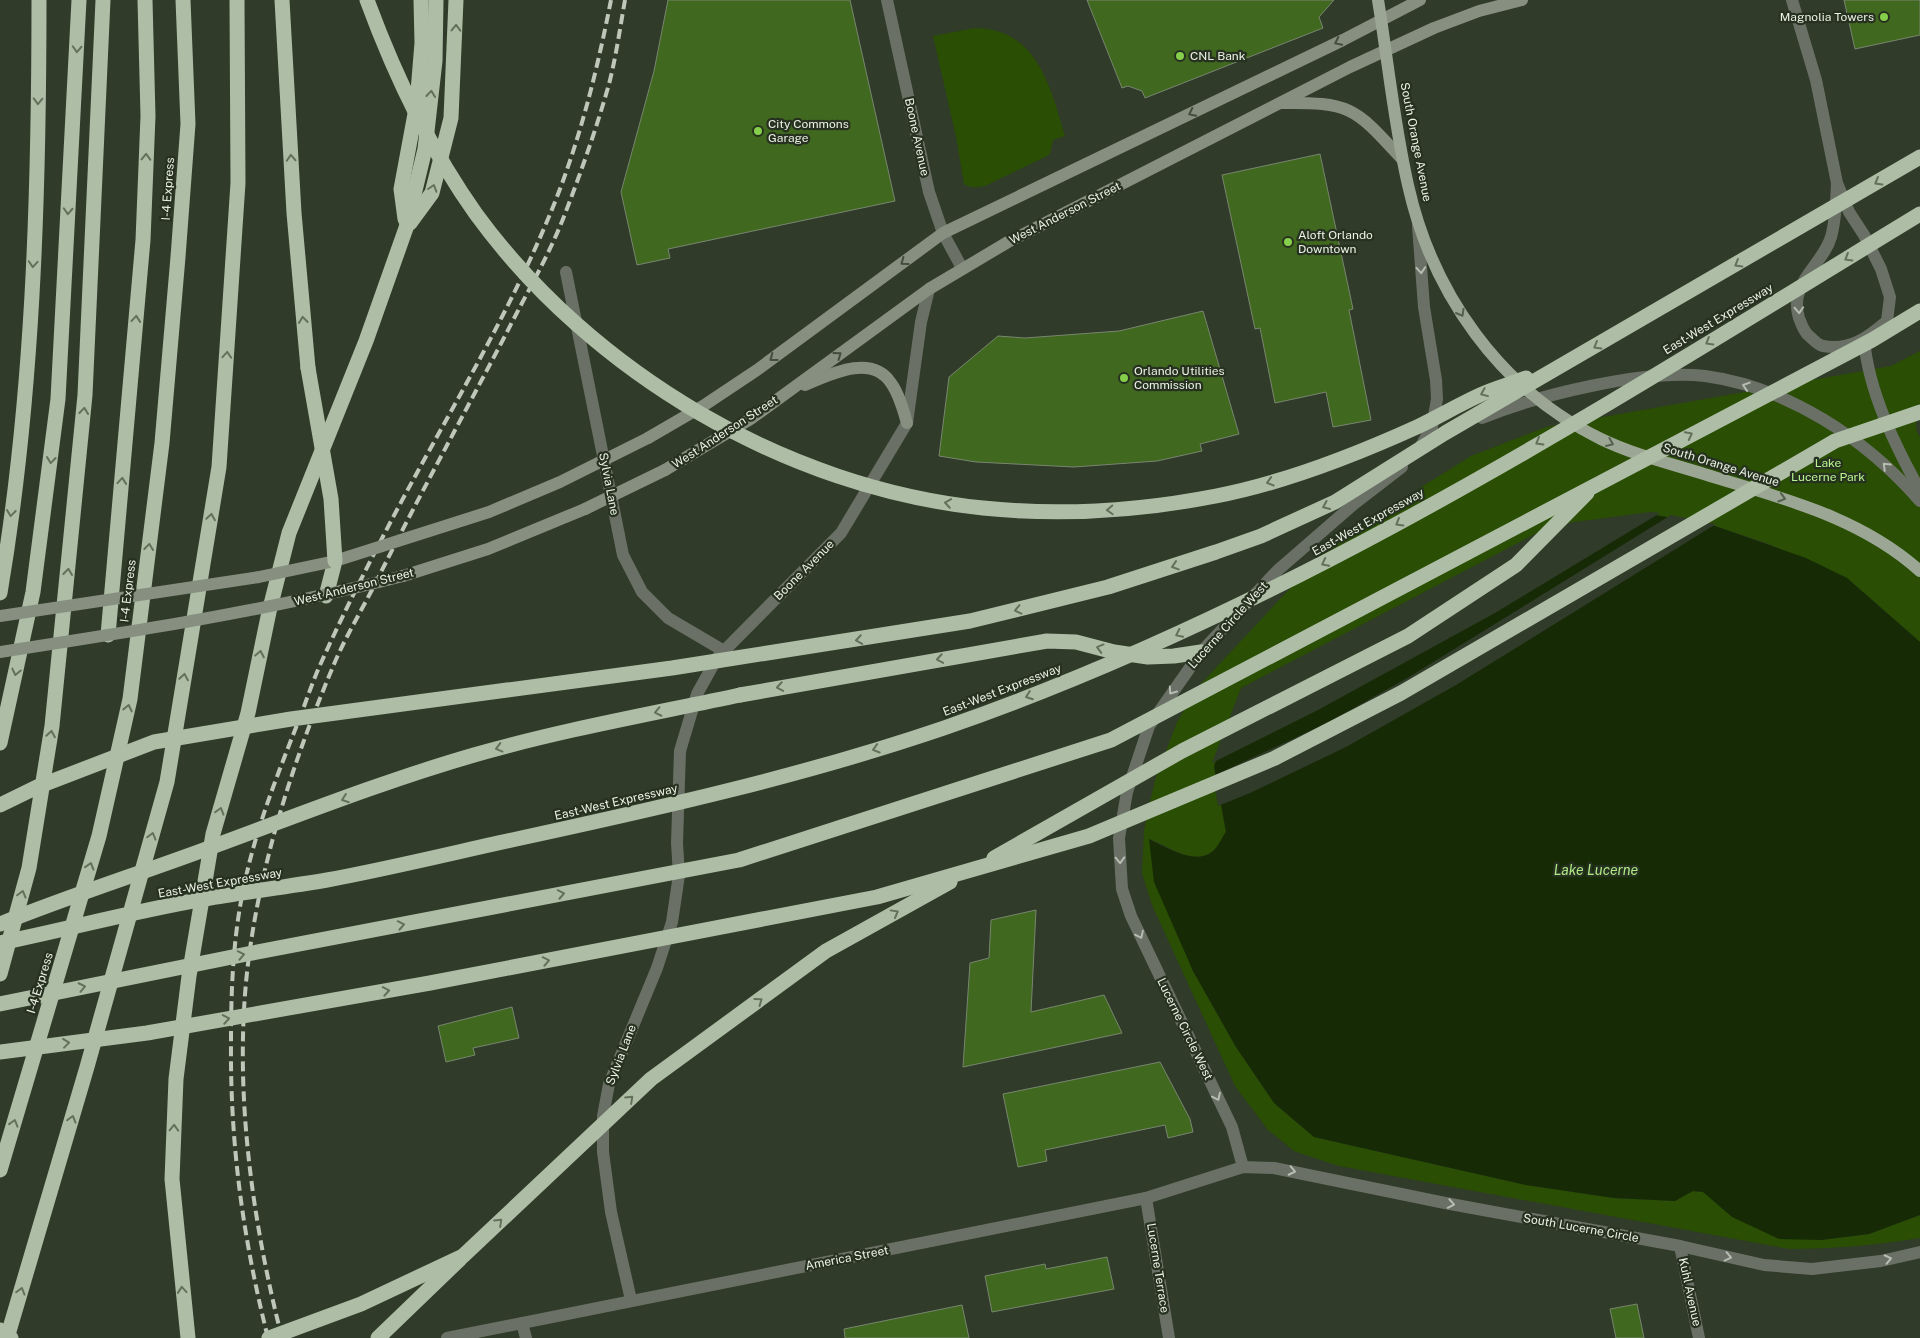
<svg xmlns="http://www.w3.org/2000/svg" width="1920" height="1338" font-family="'Public Sans',sans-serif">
<rect width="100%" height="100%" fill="#303b29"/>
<g fill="#294e04">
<path d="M975,28c62,1 75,57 90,108l-12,4 -3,14 -5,3 -60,29c-8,1 -14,3 -21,-2l-8,-47 -23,-101z"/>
<path d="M1920,351v64c-6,7 -5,15 0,22v205l-73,-64 -81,-35 -51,-17 -65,-12 -436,252 12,66c-4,6 -7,13 -11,17 -18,20 -48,-4 -66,-10l44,132 43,76 38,56 40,34 212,48 88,13 61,3 18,-10 10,1 11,8 107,40 48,-6 51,-19v23c-44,7 -86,11 -131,11l-450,-83 -45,-15 -26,-21 -33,-44 -83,-181 -10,-32 2,-43 11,-50 22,-58 20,-34 126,-135 68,-47 80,-50 75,-29 345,-61z"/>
</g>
<path fill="#162b05" d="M1650,514l65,12 91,32 41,20 73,64v573l-51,19 -48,6 -42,-1 -47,-22 -29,-25 -10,-1 -18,10 -61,-3 -88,-13 -212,-48 -40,-34 -38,-56 -43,-76 -39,-89 -5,-43c17,8 49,29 66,10 4,-4 7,-12 11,-17l-12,-66 28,-76z"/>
<g fill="#303b29">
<polygon points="1650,512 1660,513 1495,613 1318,710 1212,763 1241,688 1552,525"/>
<polygon points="1671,515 1716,524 1456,685 1346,747 1250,793 1218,806 1213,776 1329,722 1409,677"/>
</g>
<g fill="#40681f" stroke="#788670">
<polygon points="668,0 850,0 895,201 668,249 670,258 637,265 621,192 654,71"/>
<polygon points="1087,0 1334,0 1319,17 1323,28 1145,98 1142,91 1128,86 1122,88"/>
<polygon points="1844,0 1920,0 1920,35 1855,49"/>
<polygon points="1320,154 1353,309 1349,310 1371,420 1333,427 1326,392 1275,403 1260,328 1255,329 1222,175"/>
<polygon points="1203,311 1239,434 1200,444 1202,451 1157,461 1074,467 976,462 939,456 949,377 998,336 1025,338 1119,331"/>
<polygon points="1036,910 1031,1012 1104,995 1122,1033 963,1067 970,963 989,958 991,920"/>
<polygon points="512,1007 519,1038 473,1048 475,1055 446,1062 438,1026"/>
<polygon points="1160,1062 1190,1119 1193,1132 1168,1138 1165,1125 1045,1150 1047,1161 1018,1167 1003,1094"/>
<polygon points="1107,1257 1114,1289 992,1312 985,1276 1045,1264 1046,1269"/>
<polygon points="1637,1304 1644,1338 1616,1338 1610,1309"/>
<polygon points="962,1305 969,1338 845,1338 844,1329"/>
</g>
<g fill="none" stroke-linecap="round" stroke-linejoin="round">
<g stroke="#6a7066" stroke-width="12">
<path d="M1792,0l24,80 21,103 12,29 15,23 17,34 9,28 -3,24c-20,17 -37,30 -64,25 -6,-1 -11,-8 -15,-11 -5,-5 -6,-10 -9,-17 -11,-36 24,-53 32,-81 5,-17 5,-36 6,-54"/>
<polyline points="1418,226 1424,307 1436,380 1437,399 1432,427 1419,449"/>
<polyline points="566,272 623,555 642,592 668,618 724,651"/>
<path d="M1864,340c5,53 31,105 56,151"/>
<path d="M1482,418c56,-23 163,-49 223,-42 83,11 161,63 215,125"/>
<polyline points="1243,1167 1232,1127 1131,916 1122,889 1119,838 1127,792 1149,726 1201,652 1278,570 1354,504 1402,467"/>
<polyline points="1146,1198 1169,1338"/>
<polyline points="1680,1246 1699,1338"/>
<polyline points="631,1300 611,1212 603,1152 603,1116 609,1084 657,968 672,922 679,875 677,843 680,751 697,694 717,658 841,533 907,423 921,322 929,289"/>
<polyline points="522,1323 526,1338"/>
<polyline points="447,1338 1146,1198 1243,1167 1274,1168 1445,1203 1680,1246 1764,1265 1812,1269 1881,1261 1920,1252"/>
</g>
<polyline stroke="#6a7066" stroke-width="12" points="887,0 929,192 943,233 962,268"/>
<g stroke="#868f80" stroke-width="12">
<path d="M1281,103c71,-1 74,5 121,56"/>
<path d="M805,385c24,-10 66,-32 86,-2 8,11 12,26 16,40"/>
<polyline points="648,438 703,406 757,370 943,233 1343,40 1420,0"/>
<polyline points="665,470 752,418 929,289 1008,242 1350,67 1434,28 1479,11 1522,0"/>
<polyline points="403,576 488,549 585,509"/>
</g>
<path stroke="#9ba794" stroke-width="12" d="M1378,0c10,61 16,124 30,185 24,108 92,205 193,254 33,16 68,24 103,35 76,24 155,42 216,97"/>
<g stroke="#aebda6" stroke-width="15">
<polyline points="282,0 294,213 308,368"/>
<polyline points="405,219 401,189 417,103 422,43 421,0"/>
<polyline points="410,223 432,193 451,118 456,0"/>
<path d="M0,593c33,-194 39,-397 39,-593"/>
<polyline points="326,596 335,561"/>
<polyline points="108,635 143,240 148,116 145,0"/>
<polyline points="740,695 1047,641 1076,642 1114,652 1148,657 1174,656 1201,652"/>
<polyline points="0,743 33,592 58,399 79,0"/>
<polyline points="0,974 29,868 52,726 85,395 103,0"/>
<polyline points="0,1170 99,836 130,699 162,443 178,257 188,124 183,0"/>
<polyline points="7,1338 87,1067 167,782 219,467 238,183 237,0"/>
<polyline points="188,1338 172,1179 176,1079 189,976 213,834 248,713 269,612 289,533 366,341 406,228 425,149 435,61 436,0"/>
<polyline points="378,1338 460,1259"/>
</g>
<g stroke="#bfc7ba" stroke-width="4" stroke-dasharray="10 5" stroke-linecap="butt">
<path d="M268,1338c-25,-99 -38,-194 -37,-296 0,-53 2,-105 13,-156 11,-54 31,-105 51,-156 9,-22 16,-45 26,-67 21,-47 45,-94 69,-140 53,-101 114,-199 158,-304 30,-71 48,-143 63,-219"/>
<path d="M282,1338c-32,-125 -51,-267 -31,-396 14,-93 44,-185 81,-273 12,-30 30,-59 45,-89 41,-82 86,-164 129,-246 19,-38 41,-75 57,-115 17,-44 33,-89 46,-135 7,-27 11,-56 16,-84"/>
</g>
<g stroke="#868f80" stroke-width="12">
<polyline points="585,509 665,470"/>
<polyline points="0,616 259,577 335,561 489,512 560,482 648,438"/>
<path d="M0,652c136,-21 271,-42 403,-76"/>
</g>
<g stroke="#aebda6" stroke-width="15">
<path d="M367,0c28,76 62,148 109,214 116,159 311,274 507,294 78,8 156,3 233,-12 68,-13 137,-40 201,-69 21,-10 41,-22 63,-32 15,-7 31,-11 46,-17"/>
<polyline points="308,368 331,499 335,561"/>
<polyline points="0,805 37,787 154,742 291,719 672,668 970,621 1108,587 1216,552 1261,536 1335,502 1445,433 1920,157"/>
<polyline points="994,858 1182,751 1408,636 1516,565 1587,493"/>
<path d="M0,924c69,-28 139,-50 209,-76 87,-32 175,-67 265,-93 87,-25 177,-41 266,-60"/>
<path d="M0,943c68,-14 135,-32 204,-44 41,-7 82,-12 123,-19 65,-12 129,-28 194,-42 143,-31 285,-63 423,-110 350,-121 662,-323 976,-514"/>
<polyline points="0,1004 247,954 739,860 1111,740 1872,340 1920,311"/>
<polyline points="0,1052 147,1033 430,983 877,897 1089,836 1275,758 1401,693 1835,441 1920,412"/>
<polyline points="0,1330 11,1338"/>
<polyline points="269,1338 361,1304 463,1256 651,1079 826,951 950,882"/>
</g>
</g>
<defs><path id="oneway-chevron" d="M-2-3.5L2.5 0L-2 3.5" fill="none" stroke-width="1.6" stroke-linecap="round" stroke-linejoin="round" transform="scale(1.25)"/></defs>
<g stroke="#63705c">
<use href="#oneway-chevron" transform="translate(456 28) rotate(-89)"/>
<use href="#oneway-chevron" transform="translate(77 49) rotate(93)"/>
<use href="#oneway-chevron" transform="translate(431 94) rotate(-84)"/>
<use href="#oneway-chevron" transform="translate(38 101) rotate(92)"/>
<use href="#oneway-chevron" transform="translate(146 157) rotate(-88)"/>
<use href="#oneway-chevron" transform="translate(291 158) rotate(-93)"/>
<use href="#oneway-chevron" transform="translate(1878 182) rotate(150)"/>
<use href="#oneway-chevron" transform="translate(433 188) rotate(-72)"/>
<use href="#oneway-chevron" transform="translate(68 211) rotate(93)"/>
<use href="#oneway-chevron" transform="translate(1848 258) rotate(149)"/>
<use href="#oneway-chevron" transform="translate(33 264) rotate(94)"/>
<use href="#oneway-chevron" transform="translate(1738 264) rotate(150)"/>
<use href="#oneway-chevron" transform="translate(136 319) rotate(-85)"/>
<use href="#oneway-chevron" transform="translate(303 320) rotate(-96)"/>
<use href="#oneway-chevron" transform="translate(1709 342) rotate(149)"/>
<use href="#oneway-chevron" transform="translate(1597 346) rotate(150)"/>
<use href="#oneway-chevron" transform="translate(227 355) rotate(-86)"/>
<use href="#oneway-chevron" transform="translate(1484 393) rotate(158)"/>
<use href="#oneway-chevron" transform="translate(84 411) rotate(-84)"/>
<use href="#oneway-chevron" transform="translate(1689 435) rotate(-27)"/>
<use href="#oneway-chevron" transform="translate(1539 442) rotate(150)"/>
<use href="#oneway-chevron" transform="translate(51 460) rotate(97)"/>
<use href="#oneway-chevron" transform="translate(122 481) rotate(-85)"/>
<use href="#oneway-chevron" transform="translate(1270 482) rotate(163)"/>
<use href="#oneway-chevron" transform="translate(948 503) rotate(-171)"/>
<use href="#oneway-chevron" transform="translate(1326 506) rotate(156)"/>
<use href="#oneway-chevron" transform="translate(1110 510) rotate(177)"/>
<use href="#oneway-chevron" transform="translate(11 513) rotate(97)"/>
<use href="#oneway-chevron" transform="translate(211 517) rotate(-81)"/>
<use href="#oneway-chevron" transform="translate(1399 523) rotate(150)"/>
<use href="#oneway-chevron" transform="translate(149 547) rotate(-83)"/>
<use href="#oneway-chevron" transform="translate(1325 563) rotate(153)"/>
<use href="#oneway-chevron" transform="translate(1175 566) rotate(162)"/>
<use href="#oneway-chevron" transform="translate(68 572) rotate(-84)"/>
<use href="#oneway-chevron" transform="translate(1018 610) rotate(167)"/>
<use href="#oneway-chevron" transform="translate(1179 634) rotate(154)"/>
<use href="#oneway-chevron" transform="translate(859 640) rotate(171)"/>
<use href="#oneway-chevron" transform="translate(1100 648) rotate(-165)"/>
<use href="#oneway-chevron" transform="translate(260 654) rotate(-79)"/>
<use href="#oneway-chevron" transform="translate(940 659) rotate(170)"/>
<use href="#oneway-chevron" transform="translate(16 672) rotate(103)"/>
<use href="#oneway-chevron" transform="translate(184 677) rotate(-81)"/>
<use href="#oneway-chevron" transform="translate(780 687) rotate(170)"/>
<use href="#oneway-chevron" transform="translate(1029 696) rotate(160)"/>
<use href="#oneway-chevron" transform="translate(128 708) rotate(-77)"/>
<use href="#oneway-chevron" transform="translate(658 712) rotate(168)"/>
<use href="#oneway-chevron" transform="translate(51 734) rotate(-81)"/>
<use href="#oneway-chevron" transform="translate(499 748) rotate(165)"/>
<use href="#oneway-chevron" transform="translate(876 749) rotate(163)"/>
<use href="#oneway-chevron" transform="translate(345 799) rotate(160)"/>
<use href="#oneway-chevron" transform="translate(220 811) rotate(-74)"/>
<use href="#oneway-chevron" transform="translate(152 836) rotate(-74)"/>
<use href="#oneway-chevron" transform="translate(90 866) rotate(-73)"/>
<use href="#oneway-chevron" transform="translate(22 894) rotate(-75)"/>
<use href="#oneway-chevron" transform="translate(561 894) rotate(-11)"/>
<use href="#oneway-chevron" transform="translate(895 913) rotate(-29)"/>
<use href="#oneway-chevron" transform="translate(401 925) rotate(-11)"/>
<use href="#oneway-chevron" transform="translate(241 955) rotate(-11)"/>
<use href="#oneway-chevron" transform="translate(546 961) rotate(-11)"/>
<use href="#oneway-chevron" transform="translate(82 987) rotate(-12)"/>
<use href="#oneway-chevron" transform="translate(386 991) rotate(-10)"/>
<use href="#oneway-chevron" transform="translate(759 1001) rotate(-36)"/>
<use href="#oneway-chevron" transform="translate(226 1019) rotate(-10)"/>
<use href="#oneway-chevron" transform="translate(66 1043) rotate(-7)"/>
<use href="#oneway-chevron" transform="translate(630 1099) rotate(-43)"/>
<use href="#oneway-chevron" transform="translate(72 1119) rotate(-74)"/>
<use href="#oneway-chevron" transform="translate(14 1123) rotate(-73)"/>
<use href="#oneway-chevron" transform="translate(174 1128) rotate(-88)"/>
<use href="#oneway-chevron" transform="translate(499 1222) rotate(-43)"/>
<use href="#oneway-chevron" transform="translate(182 1290) rotate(-95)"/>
<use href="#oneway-chevron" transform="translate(21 1291) rotate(-74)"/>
</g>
<g stroke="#434d3c">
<use href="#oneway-chevron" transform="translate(1338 42) rotate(154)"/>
<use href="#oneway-chevron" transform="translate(1192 113) rotate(154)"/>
<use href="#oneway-chevron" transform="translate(904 262) rotate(144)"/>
<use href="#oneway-chevron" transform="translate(838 355) rotate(-36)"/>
<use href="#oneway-chevron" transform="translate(773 358) rotate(143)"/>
</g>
<g stroke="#b7bdb2">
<use href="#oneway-chevron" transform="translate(1421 270) rotate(86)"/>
<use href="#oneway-chevron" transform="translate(1799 310) rotate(87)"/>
<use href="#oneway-chevron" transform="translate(1746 386) rotate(-162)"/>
<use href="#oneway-chevron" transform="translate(1886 466) rotate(-136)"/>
<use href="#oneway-chevron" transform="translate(1172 691) rotate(125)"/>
<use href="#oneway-chevron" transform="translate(1120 860) rotate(88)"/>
<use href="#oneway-chevron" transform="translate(1140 935) rotate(64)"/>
<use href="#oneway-chevron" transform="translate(1217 1097) rotate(64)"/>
<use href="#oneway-chevron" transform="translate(1292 1171) rotate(12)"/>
<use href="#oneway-chevron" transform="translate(1451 1204) rotate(11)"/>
<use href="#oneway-chevron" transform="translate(1728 1257) rotate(13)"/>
<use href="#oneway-chevron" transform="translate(1888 1259) rotate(-12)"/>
</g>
<g stroke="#55604e">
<use href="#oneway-chevron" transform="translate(1461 313) rotate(60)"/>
<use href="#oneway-chevron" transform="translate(1610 443) rotate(23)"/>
<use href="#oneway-chevron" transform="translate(1782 498) rotate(17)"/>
</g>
<g fill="#86cf4b" stroke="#26311f" stroke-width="2">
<circle cx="1884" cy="17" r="5"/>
<circle cx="1180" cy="56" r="5"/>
<circle cx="758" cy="131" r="5"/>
<circle cx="1288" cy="242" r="5"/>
<circle cx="1124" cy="378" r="5"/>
</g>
<g text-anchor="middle" stroke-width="4.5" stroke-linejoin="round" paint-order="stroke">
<g font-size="12" fill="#eaf1e5" stroke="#26311f" text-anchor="start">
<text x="1874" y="21" text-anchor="end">Magnolia Towers</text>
<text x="1190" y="60">CNL Bank</text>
<text x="768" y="128">City Commons<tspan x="768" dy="14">Garage</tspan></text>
<text x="1298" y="239">Aloft Orlando<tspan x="1298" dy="14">Downtown</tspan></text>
<text x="1134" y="375">Orlando Utilities<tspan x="1134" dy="14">Commission</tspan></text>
</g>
<g font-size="12" fill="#eaf1e5" stroke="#26311f">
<text transform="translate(917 137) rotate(78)" y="4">Boone Avenue</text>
<text transform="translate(1416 142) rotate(79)" y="4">South Orange Avenue</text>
<text transform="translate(168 189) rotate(-86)" y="4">I-4 Express</text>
<text transform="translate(1065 213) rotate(-27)" y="4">West Anderson Street</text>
<text transform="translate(1718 319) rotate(-31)" y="4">East-West Expressway</text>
<text transform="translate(725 432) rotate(-33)" y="4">West Anderson Street</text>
<text transform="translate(1721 465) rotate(17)" y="4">South Orange Avenue</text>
<text transform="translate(609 484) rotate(79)" y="4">Sylvia Lane</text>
<text transform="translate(1368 522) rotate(-29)" y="4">East-West Expressway</text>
<text transform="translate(804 570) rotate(-45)" y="4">Boone Avenue</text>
<text transform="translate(354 587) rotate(-14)" y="4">West Anderson Street</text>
<text transform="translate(128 591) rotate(-83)" y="4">I-4 Express</text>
<text transform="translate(1228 625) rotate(-48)" y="4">Lucerne Circle West</text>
<text transform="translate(1002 690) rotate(-21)" y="4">East-West Expressway</text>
<text transform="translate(616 802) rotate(-13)" y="4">East-West Expressway</text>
<text transform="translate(220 883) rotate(-10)" y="4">East-West Expressway</text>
<text transform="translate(40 983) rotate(-73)" y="4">I-4 Express</text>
<text transform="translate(1185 1029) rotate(64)" y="4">Lucerne Circle West</text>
<text transform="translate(621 1055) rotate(-69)" y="4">Sylvia Lane</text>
<text transform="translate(1581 1228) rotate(10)" y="4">South Lucerne Circle</text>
<text transform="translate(847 1258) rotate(-11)" y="4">America Street</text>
<text transform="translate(1158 1268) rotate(81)" y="4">Lucerne Terrace</text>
<text transform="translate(1690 1292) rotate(78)" y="4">Kuhl Avenue</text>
</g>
<g font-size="12" fill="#b9f491" stroke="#26311f">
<text x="1828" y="467">Lake<tspan x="1828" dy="14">Lucerne Park</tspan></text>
</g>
<g font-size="14" font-style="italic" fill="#afe987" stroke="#26311f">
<text x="1596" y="875">Lake Lucerne</text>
</g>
</g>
</svg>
